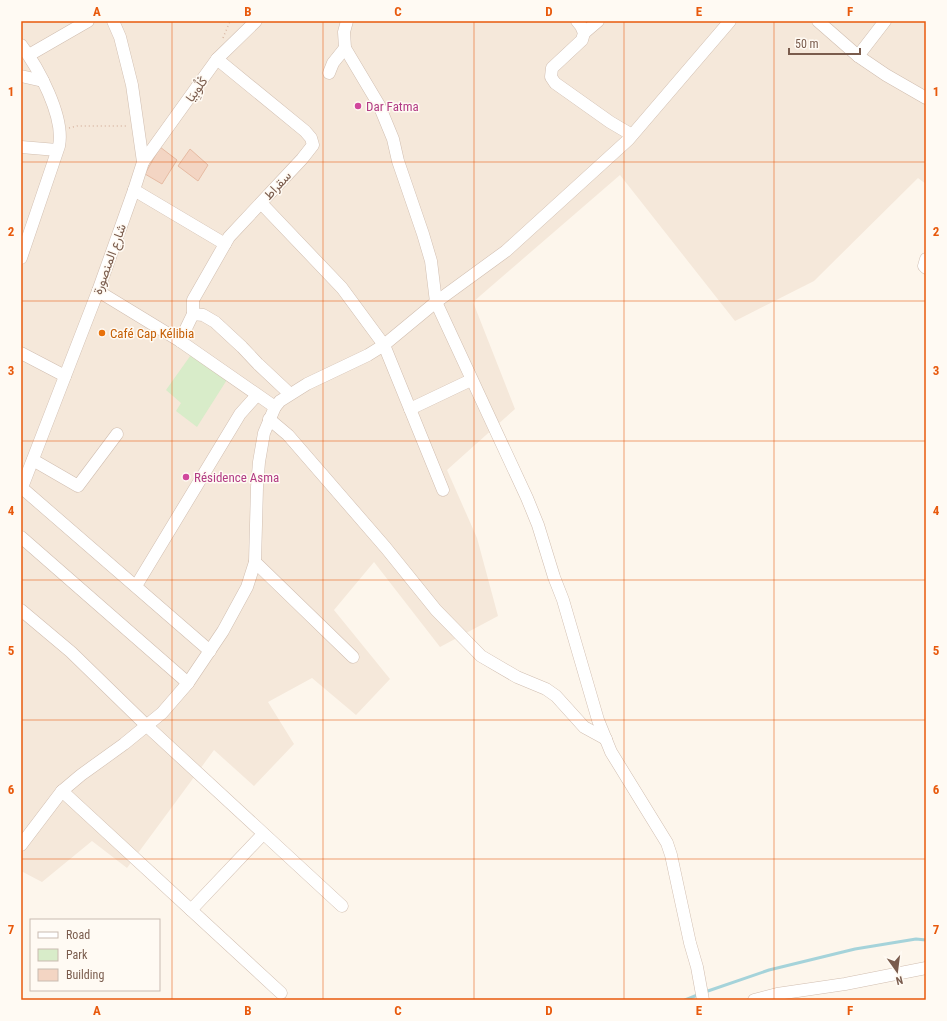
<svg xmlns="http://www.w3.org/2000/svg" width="947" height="1021" font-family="'Roboto Condensed',Vazirmatn,sans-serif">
<rect width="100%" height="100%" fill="#fdf6ec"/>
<polygon fill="#f5e8da" points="21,21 926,21 926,184 918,178 814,281 735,321 620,175 473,302 515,409 447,470 477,538 498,616 440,647 374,562 334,610 390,679 356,715 312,678 268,702 294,744 254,786 214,750 127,868 92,841 42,882 21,871"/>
<polygon fill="#d8ecc9" points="193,352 230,375 197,427 176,411 181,403 166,390"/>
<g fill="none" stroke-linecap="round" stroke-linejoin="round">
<g stroke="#a5d3da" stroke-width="3">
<polyline points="705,992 769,970 855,949 916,939 926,940"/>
<polyline points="685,1000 700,994"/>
</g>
</g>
<g fill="#f3d5c3" stroke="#e6bba3">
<polygon points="160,147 177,160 162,184 145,174"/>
<polygon points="190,149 208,165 198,181 178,166"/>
</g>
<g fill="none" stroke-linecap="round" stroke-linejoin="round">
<g stroke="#d1beb0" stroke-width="13">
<g id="minor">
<polyline points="347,21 344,32 345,48 379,105 393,139 398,161 423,234 431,261 436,302 527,498 538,525 554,577 563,600 598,720 611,752 667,843 671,855 690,943 697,967 703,1000"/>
<polyline points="577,21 581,26 584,33 582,40 552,68 551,77 555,83 610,122 632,135"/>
<polyline points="818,21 858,56 886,75 926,98"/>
<polyline points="584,33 598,21"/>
<path d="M21,45c17,22 44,72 38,101l-38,112"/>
<polyline points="29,55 88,21"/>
<polyline points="858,56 885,21"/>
<polyline points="329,73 333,63 345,48"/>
<polyline points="21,76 43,81"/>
<polyline points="21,147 57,150"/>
<polyline points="143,162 217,59 256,21"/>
<polyline points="134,190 225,244 229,237 302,159 313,145 311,138 305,131 217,59"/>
<polyline points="261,203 342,288 384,345 443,490"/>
<polyline points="926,259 924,266 926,268"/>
<polyline points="98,291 180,341 275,407"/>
<polyline points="193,314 203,315 215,322 242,347 258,364 290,394"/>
<polyline points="180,341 193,314 193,300 225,244"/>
<polyline points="21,353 65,376"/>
<polyline points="410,409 471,380"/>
<polyline points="269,419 288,435 386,548 436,610 481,656 517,677 546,689 556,696 584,727 606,739"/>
<polyline points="33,460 78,486 117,434"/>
<polyline points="22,488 210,651"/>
<polyline points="21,490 98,291 134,190 143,162 132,85 120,37 113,21"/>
<polyline points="21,537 188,683"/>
<polyline points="255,562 353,657"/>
<polyline points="136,586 240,414 257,395"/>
<polyline points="21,610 71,652 147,726 342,906"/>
<polyline points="62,791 281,993"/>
<polyline points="21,845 62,791 81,775 124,744 162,713 188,683 223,631 247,587 255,562 257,487 259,462 264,433 275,407 280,401 307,384 368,355 384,345 436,302 506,251 628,140 730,21"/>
<polyline points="191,910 263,834"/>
<polyline points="754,1000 777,994 845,984 926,968"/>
</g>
</g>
<g stroke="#d9b8a5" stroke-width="1.5" stroke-dasharray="1 3" stroke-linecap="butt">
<polyline points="223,38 230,21"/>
<polyline points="69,128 77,126 127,126"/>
</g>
<use href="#minor" stroke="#fff" stroke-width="12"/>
</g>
<path fill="none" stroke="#e8590c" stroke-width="1" stroke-opacity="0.55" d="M172,21v979M323,21v979M474,21v979M624,21v979M774,21v979M21,162h905M21,301h905M21,441h905M21,580h905M21,720h905M21,859h905"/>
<g fill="#d1479c" stroke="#fffaf3" stroke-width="1.5">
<circle cx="358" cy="106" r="4"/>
<circle cx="186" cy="477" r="4"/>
</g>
<circle fill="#e8710a" stroke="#fffaf3" stroke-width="1.5" cx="102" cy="333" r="4"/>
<g text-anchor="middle" stroke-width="3" stroke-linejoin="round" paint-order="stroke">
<g font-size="13" fill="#7a5c4d" stroke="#fffaf3">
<text transform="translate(196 89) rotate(-54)" y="5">كْلُوبِيَا</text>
<text transform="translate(277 185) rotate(-47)" y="5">سقراط</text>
<text transform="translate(109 259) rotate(-70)" y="5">شارع المنصورة</text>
</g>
<g font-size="13" fill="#b23c85" stroke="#fffaf3" text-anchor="start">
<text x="366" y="111">Dar Fatma</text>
<text x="194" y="482">Résidence Asma</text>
</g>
<g font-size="13" fill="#c56008" stroke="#fffaf3" text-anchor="start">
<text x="110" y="338">Café Cap Kélibia</text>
</g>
</g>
<rect width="947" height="1021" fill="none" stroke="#fffaf3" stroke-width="44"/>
<rect x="30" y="919" width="130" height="72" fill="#fffaf3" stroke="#cabbb1"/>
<rect x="38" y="932" width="20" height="6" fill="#ffffff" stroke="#cabbb1"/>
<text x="66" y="939" font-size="12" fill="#7a5c4d">Road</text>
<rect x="38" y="949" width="20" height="12" fill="#d8ecc9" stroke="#cabbb1"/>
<text x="66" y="959" font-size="12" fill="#7a5c4d">Park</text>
<rect x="38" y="969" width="20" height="12" fill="#f3d5c3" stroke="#cabbb1"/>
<text x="66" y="979" font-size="12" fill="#7a5c4d">Building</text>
<g transform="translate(897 971) rotate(166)" stroke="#fffaf3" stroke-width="3" paint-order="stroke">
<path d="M0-3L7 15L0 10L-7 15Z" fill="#7a5c4d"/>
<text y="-6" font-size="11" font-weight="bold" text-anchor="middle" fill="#7a5c4d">N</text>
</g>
<path d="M789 48v6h71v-6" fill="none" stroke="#7a5c4d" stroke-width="2"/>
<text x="795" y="48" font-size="12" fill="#7a5c4d" stroke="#fffaf3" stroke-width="3" paint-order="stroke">50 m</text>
<rect x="22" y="22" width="903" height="977" fill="none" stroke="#e8590c" stroke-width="1.5"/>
<g font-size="13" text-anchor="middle" font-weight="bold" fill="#e8590c">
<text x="97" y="16">A</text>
<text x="248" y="16">B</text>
<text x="398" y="16">C</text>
<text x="549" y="16">D</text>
<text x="699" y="16">E</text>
<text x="850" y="16">F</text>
<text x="11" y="96">1</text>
<text x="936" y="96">1</text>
<text x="11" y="236">2</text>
<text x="936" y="236">2</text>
<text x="11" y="375">3</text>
<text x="936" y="375">3</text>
<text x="11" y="515">4</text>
<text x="936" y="515">4</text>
<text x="11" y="655">5</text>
<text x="936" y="655">5</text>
<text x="11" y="794">6</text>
<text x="936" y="794">6</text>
<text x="11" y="934">7</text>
<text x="936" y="934">7</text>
<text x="97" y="1015">A</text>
<text x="248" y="1015">B</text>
<text x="398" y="1015">C</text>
<text x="549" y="1015">D</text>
<text x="699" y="1015">E</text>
<text x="850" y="1015">F</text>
</g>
</svg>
